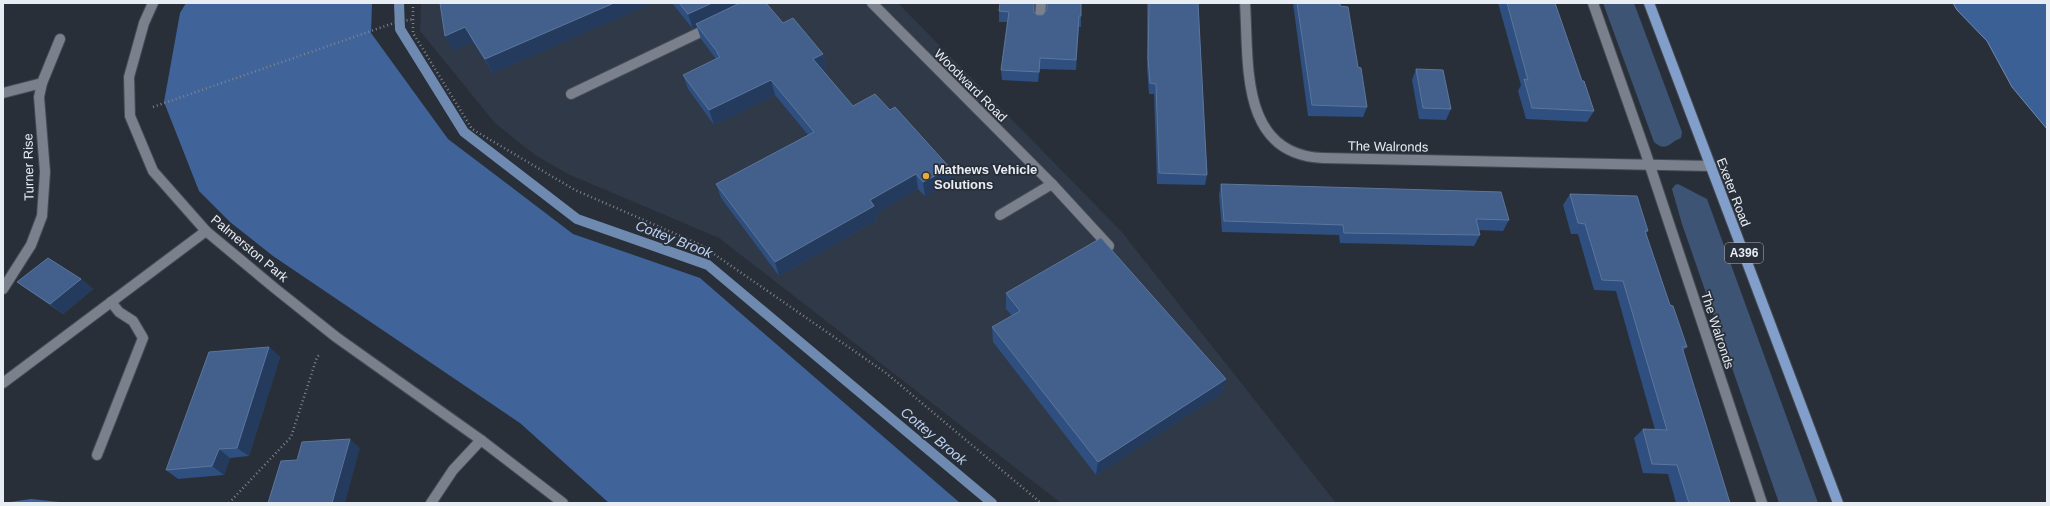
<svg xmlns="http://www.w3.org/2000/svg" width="2050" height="506" font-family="Arial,sans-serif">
<rect width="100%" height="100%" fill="#292f39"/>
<polygon fill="#2f3947" points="421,3 898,3 1121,231 1336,503 1061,503 719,238 568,174 535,155 495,123 420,31"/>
<g fill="#3e5474">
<path d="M1603,3h31l48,129 -1,6c-12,4 -14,15 -27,4z"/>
<polygon points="1678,184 1707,199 1818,503 1779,503 1682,224 1672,189 1675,185"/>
</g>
<g fill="#40649a">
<polygon points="186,3 372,3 371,33 448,139 573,234 700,278 960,503 609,503 520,423 273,256 230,222 199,191 164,102 180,13"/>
<polygon points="31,499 69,503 3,503"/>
</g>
<polygon fill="#3b6095" stroke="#6f8ab1" points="1953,3 2047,3 2047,129 2012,87 1987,41 1957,10"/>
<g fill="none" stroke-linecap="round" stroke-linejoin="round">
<polyline stroke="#6f8ab1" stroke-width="10" points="399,3 400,29 464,132 577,219 708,265 992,503"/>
<g stroke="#454a53" stroke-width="12">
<polyline id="lane" points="571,94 711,27"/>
</g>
<g stroke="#454a53" stroke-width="12">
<g id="street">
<polyline points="153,3 144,23 129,77 130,116 153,171 206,231 277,290 336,337 481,440 563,503"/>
<polyline points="872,3 1052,184 1109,246"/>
<path d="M1245,3c4,60 -6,152 78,155l388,8"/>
<polyline points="1593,3 1645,151 1762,503"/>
<polyline points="1040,20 1041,3"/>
<polyline points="3,93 42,83"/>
<polyline points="1000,215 1052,184"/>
<polyline points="3,289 31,245 42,216 45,172 39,97 42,83 60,39"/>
<polyline points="3,383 206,231"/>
<polyline points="97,455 143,338 133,321 119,312 111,302"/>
<polyline points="431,503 453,470 481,440"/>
</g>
</g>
<g stroke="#454a53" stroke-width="12">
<polyline id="primary" points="1649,3 1838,503"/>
</g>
<g stroke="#7f848c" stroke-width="2.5" stroke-dasharray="1 3" stroke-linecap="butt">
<polyline points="413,3 413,33 472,129 575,190 701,245 886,373 1041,503"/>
<polyline points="153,107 394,23 414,19"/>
<polyline points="229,503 291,437 317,357 320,354"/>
</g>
<use href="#lane" stroke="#7a818c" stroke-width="10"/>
<use href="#street" stroke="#7a818c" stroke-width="10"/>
<use href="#primary" stroke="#819fca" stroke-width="10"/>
</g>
<g fill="#2e4f7f">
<polygon points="652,3 493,73 473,42 453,50 445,36"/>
<polygon points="672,3 766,3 783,23 823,54 826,69 823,71 853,106 890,110 950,168 951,182 925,196 918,189 876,213 877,220 779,276 721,198 716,184 809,136 775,95 714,125 688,89 683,75 716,59 701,39 697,27 693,29"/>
<polygon points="1081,3 1081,27 1079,27 1076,70 1040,69 1038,82 1002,80 1001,70 1007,22 999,22 999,11 1034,12 1037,15 1043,15"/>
<polygon points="1147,3 1198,3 1207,175 1205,185 1157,184 1154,94 1149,94 1147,68"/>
<polygon points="1293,3 1340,3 1358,67 1367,107 1363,117 1308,116"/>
<polygon points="1498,3 1555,3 1582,81 1594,111 1587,122 1526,119 1518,91 1521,85"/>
<polygon points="1416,69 1451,109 1446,120 1419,119 1412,80"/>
<polygon points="1221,184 1509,220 1503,231 1479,230 1480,235 1474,246 1340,243 1339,235 1222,232 1219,195"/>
<polygon points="1570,194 1648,231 1646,233 1670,305 1687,347 1683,351 1730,503 1676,503 1668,474 1643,473 1634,438 1643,429 1655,430 1616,291 1594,290 1578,234 1571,234 1563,205"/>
<polygon points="81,279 93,289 63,314 31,292 17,282"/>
<polygon points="1006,293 1226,379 1222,393 1096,475 993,342 992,327 1012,316 1006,309"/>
<polygon points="269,347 280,357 249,456 230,458 224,475 178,479 166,470"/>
</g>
<g fill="#243b5e">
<polygon points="614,3 652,3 493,73 485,59"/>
<polygon points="712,3 746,3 696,24 697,27 693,29 688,14"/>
<polygon points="465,27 473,42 453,50 445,36"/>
<polygon points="823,54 826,69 816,74 813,59"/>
<polygon points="1040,58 1040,69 1038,82 1039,72"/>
<polygon points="771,80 775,95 714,125 709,110"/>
<polygon points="950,168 951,182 925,196 923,182"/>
<polygon points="916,174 918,189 876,213 877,220 779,276 775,262 870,200"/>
<polygon points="81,279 93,289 63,314 50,304"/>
<polygon points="269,347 280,357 249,456 237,448"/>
<polygon points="1226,379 1222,393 1096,475 1098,462"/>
<polygon points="350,439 360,448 345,503 332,503"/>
<polygon points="219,449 230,458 224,475 212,466"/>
</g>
<g fill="#42608b" stroke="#5c769c">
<polygon points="440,3 614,3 485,59 465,27 445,36"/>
<polygon points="679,3 712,3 688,14"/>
<polygon points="740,3 766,3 783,23 793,18 823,54 813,59 853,106 875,94 890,110 895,107 950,168 923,182 916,174 870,200 874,206 775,262 716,184 814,132 771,80 709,110 683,75 720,57 717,53 718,53 696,24"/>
<polygon points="1000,3 1034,3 1034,12 1037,15 1043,15 1047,9 1047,3 1081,3 1081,16 1079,16 1076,60 1040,58 1039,72 1001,70 1009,12 999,11"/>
<polygon points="1149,3 1198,3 1207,175 1159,173 1156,84 1150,83 1148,58"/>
<polygon points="1297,3 1340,3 1340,6 1348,7 1358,67 1361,68 1367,107 1312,105"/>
<polygon points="1507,3 1555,3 1582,81 1584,81 1594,111 1532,108 1524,79 1528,80"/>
<polygon points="1416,69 1443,70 1451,109 1423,108"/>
<polygon points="1221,184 1501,192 1509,220 1476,219 1480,235 1344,233 1343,225 1224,221"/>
<polygon points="1570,194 1637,196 1648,231 1645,231 1670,305 1673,306 1687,347 1682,347 1730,503 1689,503 1677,465 1652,464 1643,429 1667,430 1623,281 1602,280 1585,224 1578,223"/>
<polygon points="1101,238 1226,379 1098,462 992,327 1020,311 1006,293"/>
<polygon points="48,258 81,279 50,304 17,282"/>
<polygon points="269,347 237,448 219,449 212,466 166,470 209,352"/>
<polygon points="350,439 332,503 268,503 281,461 297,460 302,442"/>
</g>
<circle fill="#eaaa38" stroke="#292f39" stroke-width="1.5" cx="926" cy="176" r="4"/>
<g text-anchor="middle" stroke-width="3.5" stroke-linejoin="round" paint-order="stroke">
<rect fill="#292f39" stroke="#afb3bb" stroke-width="1" x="1725" y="243" width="38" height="20" rx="3"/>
<g font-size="12" font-weight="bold" fill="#e8ecf3">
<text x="1744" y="257">A396</text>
</g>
<g font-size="13" fill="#e8ecf3" stroke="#292f39">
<text transform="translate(971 85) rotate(45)" y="5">Woodward Road</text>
<text transform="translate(1388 146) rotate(1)" y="5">The Walronds</text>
<text transform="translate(28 167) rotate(-91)" y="5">Turner Rise</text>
<text transform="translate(1734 192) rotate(69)" y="5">Exeter Road</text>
<text transform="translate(250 248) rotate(40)" y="5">Palmerston Park</text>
<text transform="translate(1718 330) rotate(72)" y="5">The Walronds</text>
</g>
<g font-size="13" font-weight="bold" fill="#e8ecf3" stroke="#292f39" text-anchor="start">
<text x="934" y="174">Mathews Vehicle<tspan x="934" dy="15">Solutions</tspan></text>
</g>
<g font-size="14" font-style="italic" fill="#bcd2f2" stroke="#292f39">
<text transform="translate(674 239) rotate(21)" y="5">Cottey Brook</text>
<text transform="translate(934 436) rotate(40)" y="5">Cottey Brook</text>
</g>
</g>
<rect width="2050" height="506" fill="none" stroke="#e8ecf3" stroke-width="8"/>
</svg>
